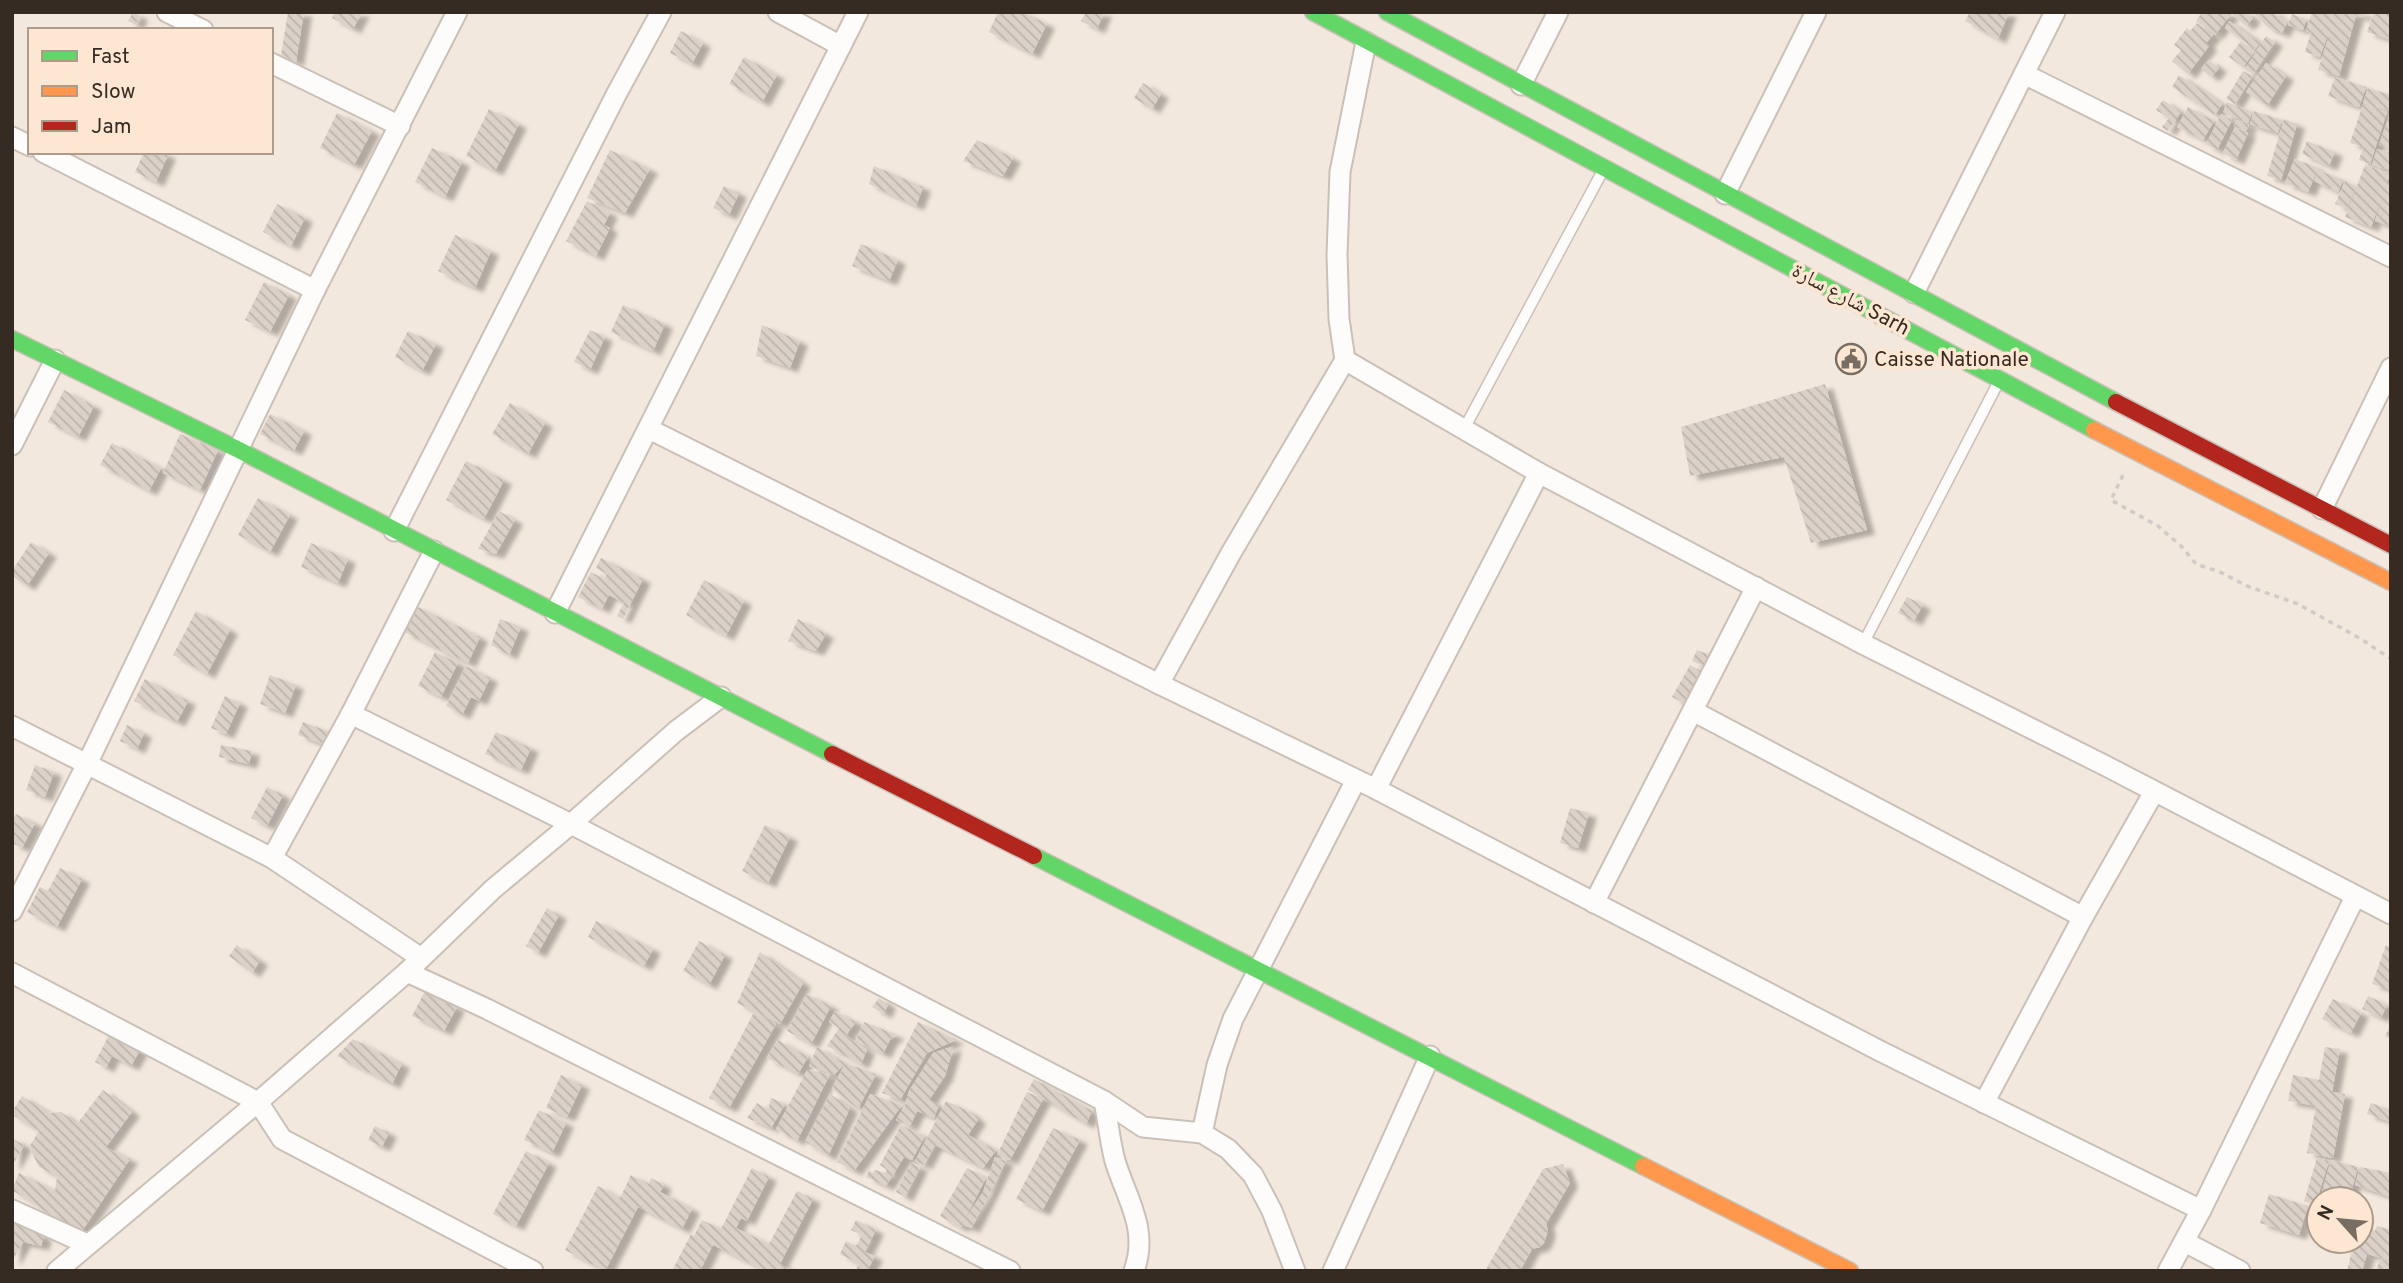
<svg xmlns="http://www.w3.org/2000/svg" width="2403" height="1283" font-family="Overpass,'Noto Naskh Arabic',sans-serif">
<defs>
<pattern id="building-back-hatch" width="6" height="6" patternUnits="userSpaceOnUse" patternTransform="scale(1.75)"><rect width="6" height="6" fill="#dbd1c8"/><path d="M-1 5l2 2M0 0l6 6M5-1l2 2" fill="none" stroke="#bdb4ac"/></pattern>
<filter id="shadow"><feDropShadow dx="8" dy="4.5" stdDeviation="2" flood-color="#0004"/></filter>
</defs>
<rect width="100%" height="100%" fill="#f3e8dd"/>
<g fill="url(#building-back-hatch)" filter="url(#shadow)">
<polygon points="133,12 140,16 136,25 128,21"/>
<polygon points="288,12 304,12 296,62 281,55"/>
<polygon points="335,12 362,12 353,29 332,18"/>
<polygon points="998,12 1022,12 1047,24 1032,54 989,32"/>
<polygon points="1086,12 1104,12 1097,29 1081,21"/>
<polygon points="1970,12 2009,12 1998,39 1965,21"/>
<polygon points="2202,12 2228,12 2231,14 2215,35 2196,21"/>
<polygon points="2230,12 2246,12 2253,18 2246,26"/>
<polygon points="2252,12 2277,12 2275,15 2288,21 2282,33 2269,28"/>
<polygon points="2312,12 2364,12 2363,17 2356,15 2339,76 2318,70 2328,39 2337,41 2327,37 2320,57 2305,52 2311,32 2306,31"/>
<polygon points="2374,12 2391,12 2391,40 2367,32"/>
<polygon points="2292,14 2306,19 2303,30 2288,25"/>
<polygon points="2229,21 2260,43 2255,49 2225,28"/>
<polygon points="2197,23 2213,35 2206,43 2209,46 2188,74 2172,61 2181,50 2174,45 2187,28 2190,31"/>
<polygon points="681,31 703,43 692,64 670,53"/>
<polygon points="2266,36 2275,42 2253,74 2245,69"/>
<polygon points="2241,41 2255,51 2243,67 2229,57"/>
<polygon points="744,57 777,75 762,102 729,84"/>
<polygon points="2209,60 2219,68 2211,77 2201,69"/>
<polygon points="2266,63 2286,76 2267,106 2246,92"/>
<polygon points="2243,71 2252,76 2235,104 2226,99"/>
<polygon points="2179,75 2222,104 2215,115 2172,87"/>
<polygon points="2335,77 2366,87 2359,107 2328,96"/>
<polygon points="1143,83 1161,94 1152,109 1134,98"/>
<polygon points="2368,88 2391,95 2388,111 2363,103"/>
<polygon points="2163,100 2181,112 2168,131 2162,127 2169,118 2156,110"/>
<polygon points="2227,102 2252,112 2248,123 2223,113"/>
<polygon points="2363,104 2387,112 2370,164 2359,160 2363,147 2350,143"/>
<polygon points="2188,107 2214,121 2203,140 2177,127"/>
<polygon points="489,109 519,124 495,171 466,156"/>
<polygon points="2391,110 2391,149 2379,145"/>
<polygon points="2254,111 2282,120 2278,133 2250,124"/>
<polygon points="337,113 372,131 354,165 320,148"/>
<polygon points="2221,114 2232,120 2217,150 2206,144"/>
<polygon points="2284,119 2297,124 2281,180 2267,176"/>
<polygon points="2236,120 2249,125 2246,131 2234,126"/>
<polygon points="2235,127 2248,133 2236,160 2223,153"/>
<polygon points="977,140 1013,158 1003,176 963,161"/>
<polygon points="2307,141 2335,152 2329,166 2302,154"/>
<polygon points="432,148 462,162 445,197 415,182"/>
<polygon points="2377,149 2391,153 2391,170 2372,165"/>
<polygon points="610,150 650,169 625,213 587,198"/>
<polygon points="144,152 162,152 168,155 156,182 135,172"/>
<polygon points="2295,159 2318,168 2308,192 2285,183"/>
<polygon points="2365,165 2390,174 2387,183 2391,185 2391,226 2375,221 2384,192 2371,227 2345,217"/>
<polygon points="874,166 923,187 916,206 869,184"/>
<polygon points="2318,170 2343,180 2338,192 2314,181"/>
<polygon points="2345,181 2356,186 2347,209 2335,204"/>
<polygon points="724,186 739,193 729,215 713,208"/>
<polygon points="587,201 610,213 604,225 610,228 596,256 566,241"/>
<polygon points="277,204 305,218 291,246 263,232"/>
<polygon points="455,235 491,251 475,288 438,271"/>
<polygon points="861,244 898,260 889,281 852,266"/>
<polygon points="264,282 289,295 270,332 245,320"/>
<polygon points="623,305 665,324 653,351 611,332"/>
<polygon points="762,325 800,341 790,368 756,356"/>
<polygon points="590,330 605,337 590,370 574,362"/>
<polygon points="408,331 436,344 422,371 395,357"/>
<polygon points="1825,384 1867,530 1811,543 1784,457 1690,476 1681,427"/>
<polygon points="64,390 94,406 78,437 48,422"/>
<polygon points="510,403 545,423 528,454 492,434"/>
<polygon points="270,414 304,431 294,451 260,434"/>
<polygon points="180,434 218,450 200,490 163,473"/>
<polygon points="112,443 161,468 149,491 100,465"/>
<polygon points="466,461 504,480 484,519 446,500"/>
<polygon points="258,498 290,515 270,552 238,535"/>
<polygon points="499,511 515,520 496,554 478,549"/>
<polygon points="31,542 49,553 27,586 12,576 12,571"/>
<polygon points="311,543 348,559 338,583 301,567"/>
<polygon points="601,558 643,579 623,619 617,616 624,603 609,595 602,609 578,597 591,572 604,579 607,574 596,568"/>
<polygon points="704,580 744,601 726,636 686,615"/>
<polygon points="1907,597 1923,605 1914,621 1898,613"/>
<polygon points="416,606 480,637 468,663 404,632"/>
<polygon points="196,611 230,630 207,674 173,655"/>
<polygon points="500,619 521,627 509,655 491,645"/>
<polygon points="798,619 826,634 816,651 788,641"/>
<polygon points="1697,650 1712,656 1707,667 1692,661"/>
<polygon points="435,652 458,663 441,697 418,686"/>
<polygon points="1690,665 1703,672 1685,704 1672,697"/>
<polygon points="466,666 490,678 479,701 471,697 462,715 446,706"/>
<polygon points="270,675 296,685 285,713 260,704"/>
<polygon points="145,679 188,701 177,722 134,701"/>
<polygon points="225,696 240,703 226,734 211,728"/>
<polygon points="303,722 330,732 325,745 298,735"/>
<polygon points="127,725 144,733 137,749 120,741"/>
<polygon points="496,732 531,748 521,770 485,754"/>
<polygon points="221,745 252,751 249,764 219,757"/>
<polygon points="35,765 54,772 45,797 26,790"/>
<polygon points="267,787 283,795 267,826 251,818"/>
<polygon points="1570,808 1589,813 1578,848 1560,843"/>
<polygon points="16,814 35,823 22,848 12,843 12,821"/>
<polygon points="765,825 790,837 768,883 742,871"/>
<polygon points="60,868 82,879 57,927 27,912 40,887 48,891"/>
<polygon points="547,908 559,915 538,953 526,946"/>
<polygon points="596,921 653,949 644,966 588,937"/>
<polygon points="699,941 725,955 709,985 683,971"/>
<polygon points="237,945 260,961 252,973 229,956"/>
<polygon points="2386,945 2391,947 2391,990 2372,984"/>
<polygon points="760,952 803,983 780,1024 737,1003"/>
<polygon points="425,991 457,1007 444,1031 412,1016"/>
<polygon points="807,994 831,1006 811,1044 787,1031"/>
<polygon points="2368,996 2387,1005 2381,1018 2362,1009"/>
<polygon points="879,998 888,1004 884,1014 872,1007"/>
<polygon points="2333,999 2361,1013 2351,1033 2322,1019"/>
<polygon points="835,1011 856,1022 846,1035 867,1050 861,1064 827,1046 839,1028 829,1022"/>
<polygon points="754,1012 776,1024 729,1108 709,1098"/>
<polygon points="864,1022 897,1035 890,1040 883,1054 856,1040"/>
<polygon points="918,1022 956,1040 927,1053 900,1100 882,1093"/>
<polygon points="2391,1024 2391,1039 2385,1036"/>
<polygon points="110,1033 140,1050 131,1066 112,1056 106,1068 95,1062"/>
<polygon points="353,1039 402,1064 392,1084 337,1056"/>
<polygon points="778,1040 808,1057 798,1074 767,1058"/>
<polygon points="954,1046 945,1076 929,1100 939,1105 934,1118 917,1111 910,1126 896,1120 905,1105 909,1091 933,1053"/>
<polygon points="817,1047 845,1063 834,1075 809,1066"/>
<polygon points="2325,1047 2340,1049 2332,1092 2345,1094 2333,1158 2307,1153 2316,1106 2288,1101 2293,1075 2319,1080"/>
<polygon points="845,1063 876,1074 858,1109 832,1089"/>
<polygon points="807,1070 830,1074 797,1141 776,1129"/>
<polygon points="561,1075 582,1085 567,1117 546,1108"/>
<polygon points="1034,1079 1092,1111 1086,1124 1028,1090"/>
<polygon points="103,1090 132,1112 106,1147 130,1159 80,1234 12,1190 19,1173 55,1191 57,1176 39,1167 29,1147 39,1131 12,1115 12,1112 22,1096 49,1113 61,1112 77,1124"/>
<polygon points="1027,1092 1043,1099 1010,1160 997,1155"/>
<polygon points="830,1094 850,1108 828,1156 805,1142"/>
<polygon points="870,1094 902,1105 854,1171 837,1162"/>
<polygon points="771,1098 785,1104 771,1128 747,1118 757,1103 768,1110"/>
<polygon points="946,1101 970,1112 978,1120 968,1135 996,1150 983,1168 935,1145 924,1165 915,1161"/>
<polygon points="2371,1103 2391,1110 2391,1122 2367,1114"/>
<polygon points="539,1110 566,1123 552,1153 524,1140"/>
<polygon points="901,1125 925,1136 912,1160 904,1157 886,1186 866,1177 869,1171 873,1173 875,1170 885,1173 887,1170 880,1165"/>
<polygon points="375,1126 389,1133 382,1147 368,1140"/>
<polygon points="1053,1128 1080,1140 1042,1211 1016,1199"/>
<polygon points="12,1138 24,1145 12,1167"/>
<polygon points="526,1151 549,1163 516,1226 493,1214"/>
<polygon points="995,1157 1006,1161 972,1228 962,1225 961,1228 940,1216 967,1168 986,1178 964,1221 983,1192"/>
<polygon points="2317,1158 2329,1161 2315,1205 2304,1201"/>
<polygon points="2331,1160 2358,1167 2349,1199 2320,1199"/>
<polygon points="911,1163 920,1167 905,1197 896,1192"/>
<polygon points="1563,1164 1570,1183 1546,1224 1548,1231 1544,1243 1540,1247 1532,1249 1520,1271 1485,1271 1543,1169"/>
<polygon points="2360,1167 2391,1173 2391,1197 2355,1185"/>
<polygon points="752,1168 769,1177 747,1221 741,1218 736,1228 769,1244 797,1191 813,1199 780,1264 794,1271 756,1271 758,1267 713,1245 700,1271 672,1271 691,1234 694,1236 702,1220 721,1229"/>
<polygon points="631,1175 649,1184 651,1178 664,1185 660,1192 692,1209 682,1229 638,1207 605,1271 565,1250 598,1186 620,1198"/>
<polygon points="2269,1194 2308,1206 2299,1235 2260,1223"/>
<polygon points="2318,1204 2319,1204 2319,1241 2311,1239"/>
<polygon points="856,1220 876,1230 865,1252 875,1256 867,1271 855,1271 859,1264 840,1254 846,1241 856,1246 862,1235 851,1230"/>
<polygon points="12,1221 44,1236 41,1246 23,1242 12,1262"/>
<polygon points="2377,1226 2391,1230 2391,1261 2328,1242 2361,1241 2361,1227 2375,1231"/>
<polygon points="2352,1250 2367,1254 2362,1271 2347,1271"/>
<polygon points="2380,1259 2391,1263 2391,1271 2376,1271"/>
</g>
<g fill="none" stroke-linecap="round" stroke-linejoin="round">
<g stroke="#cac0b7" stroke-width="13">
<g id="lane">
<polyline points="1464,429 1601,174"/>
<polyline points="1863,644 1998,383"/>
</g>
</g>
<g stroke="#cac0b7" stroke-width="23">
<g id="street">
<polyline points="167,12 203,30"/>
<polyline points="778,12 841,46"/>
<polyline points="271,63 400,126"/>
<polyline points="2024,74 2391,257"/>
<polyline points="1521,85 1558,12"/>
<polyline points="12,137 30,146"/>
<polyline points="43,152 315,290"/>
<polyline points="1725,194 1816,12"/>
<polyline points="1914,293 2055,12"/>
<polyline points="1345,360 1539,473 1863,644 2106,766 2391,914"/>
<polyline points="649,429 1159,684 1376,789 1880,1051 2201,1210"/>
<polyline points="12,445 55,360"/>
<polyline points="2322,509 2391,368"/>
<polyline points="394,531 617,93 661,12"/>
<polyline points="555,613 858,12"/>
<polyline points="1159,684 1231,553 1345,360 1339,319 1337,255 1340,172 1366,42"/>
<polyline points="1693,711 2083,917"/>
<polyline points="351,714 571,824 1104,1101 1143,1127 1202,1133 1228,1149 1253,1175 1272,1211 1295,1271"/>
<polyline points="12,726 272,858 421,958"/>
<polyline points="1376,789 1539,473"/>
<polyline points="272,858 351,714 434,551"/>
<polyline points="1594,903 1756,587"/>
<polyline points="12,911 87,764 315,290 457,12"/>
<polyline points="407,972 487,1009 1010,1271"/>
<polyline points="12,973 258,1102 282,1139 533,1271"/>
<path d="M1104,1101c4,20 6,41 11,60 12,39 34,68 19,110"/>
<polyline points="1984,1103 2083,917 2154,792"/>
<polyline points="1202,1133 1217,1065 1233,1019 1356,780"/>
<polyline points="12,1210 87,1244"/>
<polyline points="2185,1242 2240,1271"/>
<polyline points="57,1271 258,1102 407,972 493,889 571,824 676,731 721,697"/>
<polyline points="1333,1271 1430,1056"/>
<polyline points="2168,1271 2201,1210 2355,897"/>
</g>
</g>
<g stroke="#cac0b7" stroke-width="19">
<g id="fast">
<polyline points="1313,12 2094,430"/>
<polyline points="1387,12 2116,402"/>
<polyline points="12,339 239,450 832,754"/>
<polyline points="1034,856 1643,1166"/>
</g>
</g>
<g stroke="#cac0b7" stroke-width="19">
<g id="slow">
<polyline points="2094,430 2391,582"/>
<polyline points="1643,1166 1850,1271"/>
</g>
</g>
<g stroke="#cac0b7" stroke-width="19">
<g id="jam">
<polyline points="2116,402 2391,545"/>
<polyline points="832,754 1034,856"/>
</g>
</g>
<polyline stroke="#d0cbc8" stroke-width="3.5" stroke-dasharray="5 5" stroke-linecap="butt" points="2123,475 2111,500 2158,526 2181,546 2196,564 2220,572 2247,586 2298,604 2361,639 2391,659"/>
<use href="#lane" stroke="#fdfcfa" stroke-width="10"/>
<use href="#street" stroke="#fdfcfa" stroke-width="19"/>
<use href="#fast" stroke="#63d668" stroke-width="16"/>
<use href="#slow" stroke="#ff974d" stroke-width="16"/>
<use href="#jam" stroke="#b3261e" stroke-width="16"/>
</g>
<defs>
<g id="civic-ring" transform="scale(1.575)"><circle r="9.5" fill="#fde7d3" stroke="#786d63" stroke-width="1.5"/><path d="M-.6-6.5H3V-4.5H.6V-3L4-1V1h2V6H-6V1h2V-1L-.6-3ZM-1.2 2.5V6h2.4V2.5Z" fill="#786d63"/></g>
</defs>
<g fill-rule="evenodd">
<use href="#civic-ring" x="1851" y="359"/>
</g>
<g text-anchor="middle" stroke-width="7" stroke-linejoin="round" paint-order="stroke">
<g font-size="21" fill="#352b22" stroke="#fde7d3">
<text transform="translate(1851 299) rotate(28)" y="7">شارع سارة Sarh</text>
</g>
<g font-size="21" fill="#352b22" stroke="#fde7d3" text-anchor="start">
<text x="1874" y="366">Caisse Nationale</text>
</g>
</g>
<rect width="2403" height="1283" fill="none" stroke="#352b22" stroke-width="28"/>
<rect x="28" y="28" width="245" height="126" fill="#fde7d3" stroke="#ad9c8c" stroke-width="2"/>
<rect x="42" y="51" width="35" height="10" fill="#63d668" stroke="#ad9c8c" stroke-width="2"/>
<text x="91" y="63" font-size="21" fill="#352b22">Fast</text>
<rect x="42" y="86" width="35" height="10" fill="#ff974d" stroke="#ad9c8c" stroke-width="2"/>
<text x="91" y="98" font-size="21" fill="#352b22">Slow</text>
<rect x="42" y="121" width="35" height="10" fill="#b3261e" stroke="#ad9c8c" stroke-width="2"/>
<text x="91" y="133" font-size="21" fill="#352b22">Jam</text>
<g transform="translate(2340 1220) rotate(297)"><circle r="33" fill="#fde7d3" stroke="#ad9c8c" stroke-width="2"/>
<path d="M0-5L12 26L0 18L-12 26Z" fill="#786d63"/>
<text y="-10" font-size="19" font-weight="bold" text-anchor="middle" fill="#352b22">N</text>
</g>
</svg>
